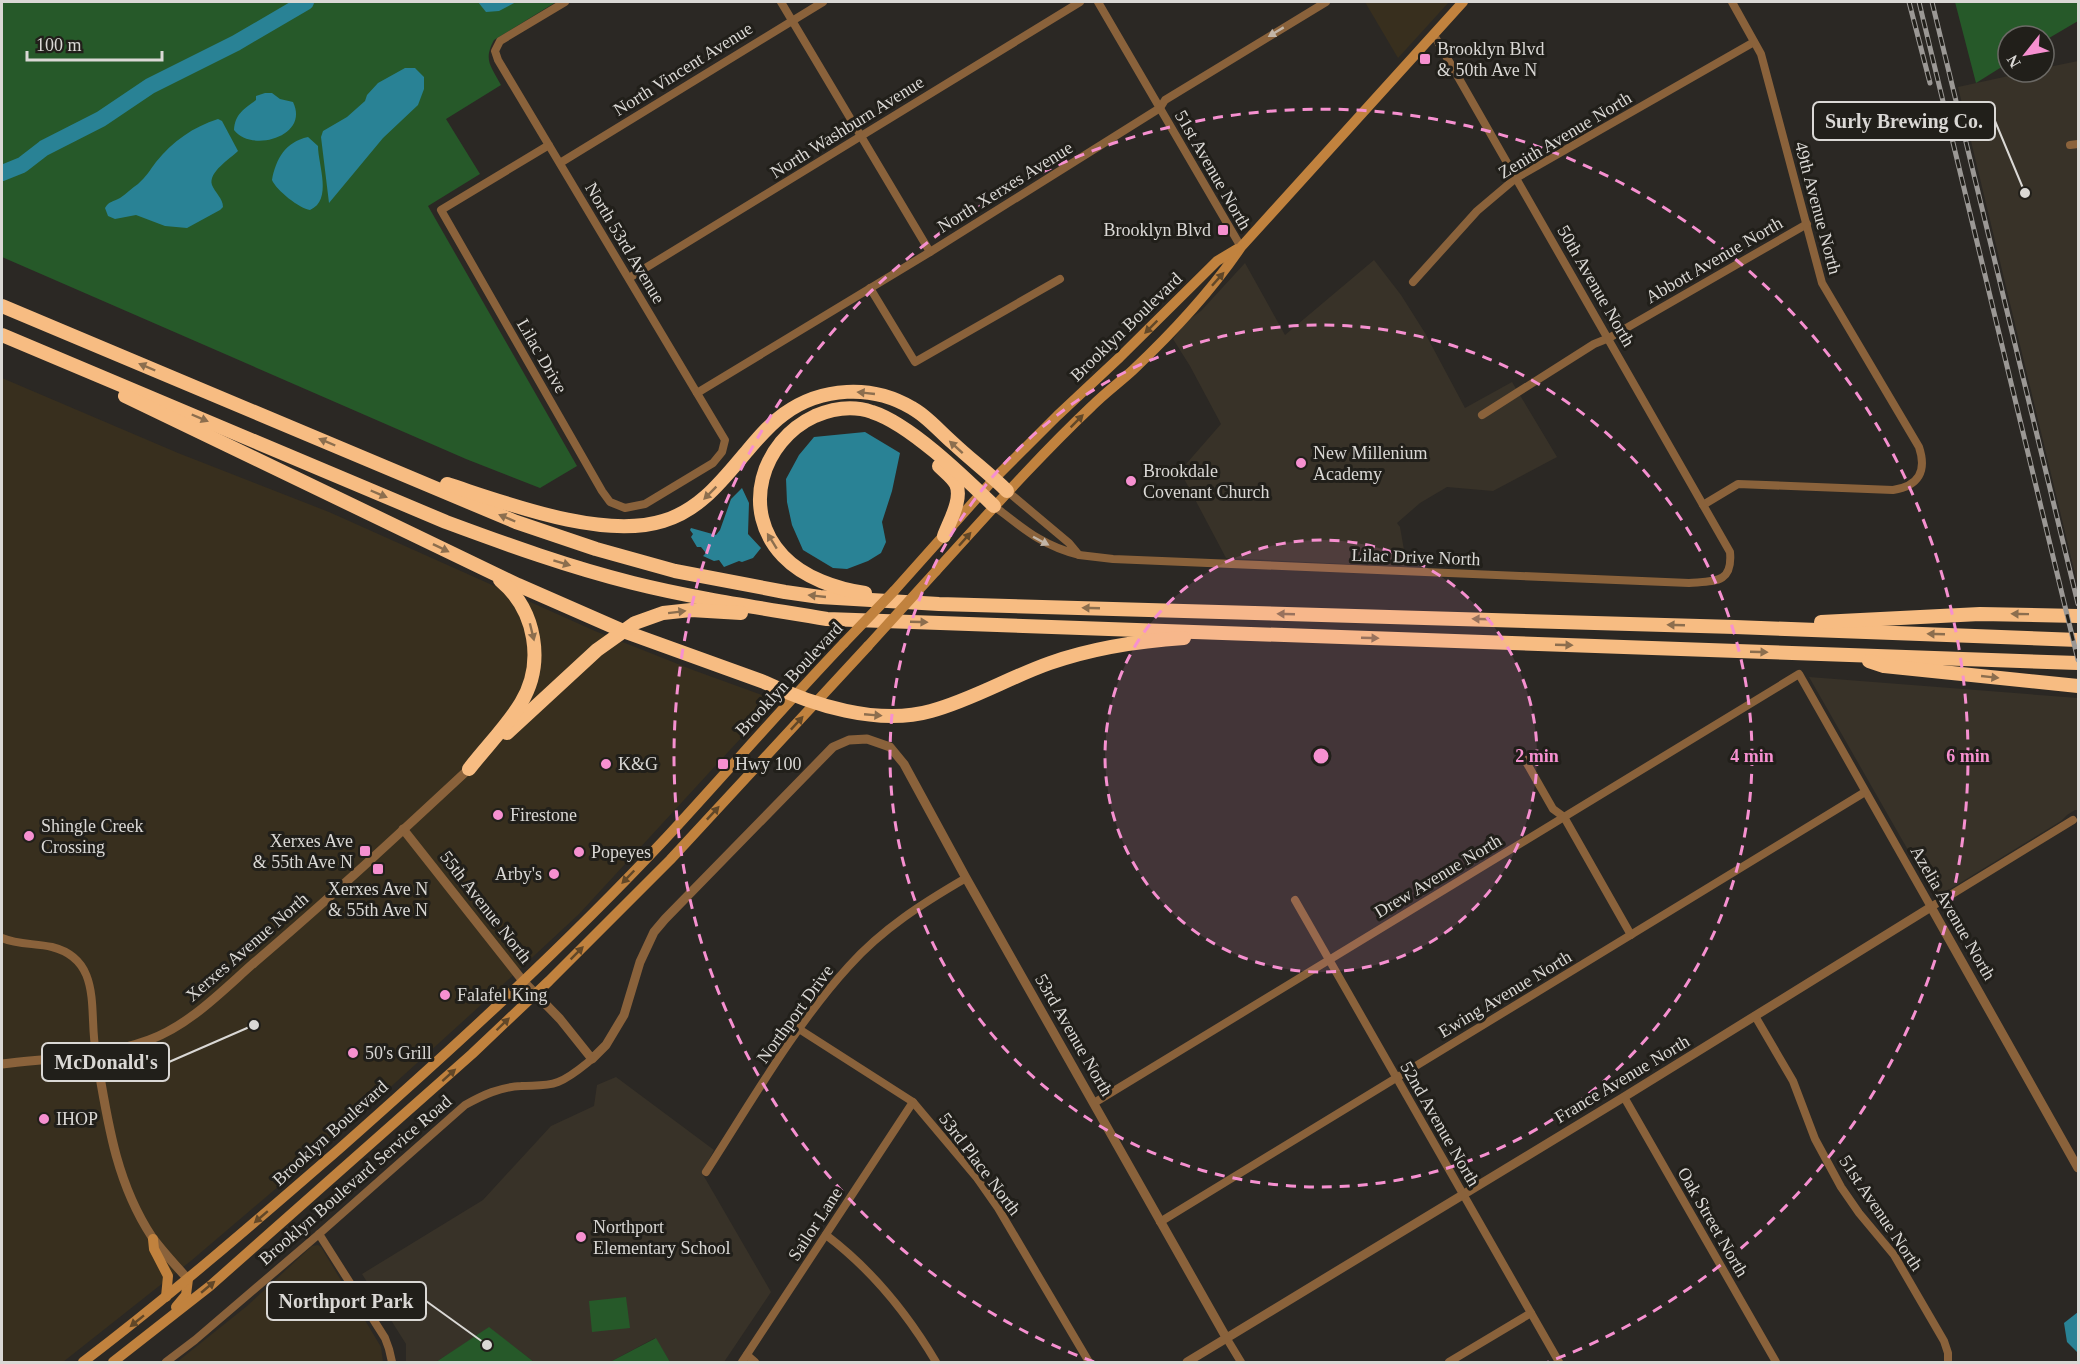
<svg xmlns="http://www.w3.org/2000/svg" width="2080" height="1364" font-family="'Times New Roman',serif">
<rect width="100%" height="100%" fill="#2b2824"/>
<g fill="#382f1e">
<polygon points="1365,2 1449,2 1398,58"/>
<polygon points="2,378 178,453 329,512 595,631 693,670 776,700 579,914 482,1004 319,1152 192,1260 63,1362 2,1362"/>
<polygon points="318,1245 321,1247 381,1347 383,1362 177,1362 247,1306 312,1246"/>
</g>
<g fill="#383228">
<polygon points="2078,61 2078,586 1958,87 2027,72 2044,72 2044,68"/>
<polygon points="1374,260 1401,295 1425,333 1465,408 1512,382 1557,457 1493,491 1447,487 1420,503 1397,523 1400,527 1407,567 1226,558 1180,471 1221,424 1190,366 1173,339 1187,321 1201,311 1245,263 1285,335"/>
<polygon points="1809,677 2078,698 2078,810 2075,810 2067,815 2061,821 1942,894 1936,894 1932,892"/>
<polygon points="616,1077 714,1150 702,1173 771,1292 724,1362 670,1362 655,1338 610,1362 534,1362 489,1328 436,1362 406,1362 406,1344 362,1274 483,1200 551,1126 594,1106 597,1085"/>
</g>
<g fill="#265929">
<path d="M2,2h554l-62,38c-11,20 -3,26 7,45l-55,34 34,55 -52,32 149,260 -37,22 -74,-29 -464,-202z"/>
<polygon points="1955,2 2078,2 2078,21 2044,41 2044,36 2008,36 2008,63 1976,83"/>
<polygon points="626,1297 630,1328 592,1332 589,1301"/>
<polygon points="489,1327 534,1362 436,1362"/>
<polygon points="656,1338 670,1362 610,1362"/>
</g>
<g fill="#298295">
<polygon points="478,2 516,2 499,11 486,12"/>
<polygon points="405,68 415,68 424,77 424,89 418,105 383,138 329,203 321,137 323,131 347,117 365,101 367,95 378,83"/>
<path d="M265,93h7l8,6 13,3c17,35 -42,51 -59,28 1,-16 10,-21 22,-30v-4z"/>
<path d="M218,119l4,2 16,30c-8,8 -30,21 -26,34 3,8 11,13 11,22l-3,3 -33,18 -22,-2 -29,-11 -21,4 -7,-3 -3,-8c4,-7 8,-6 15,-10 6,-4 12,-10 18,-14 8,-7 12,-14 18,-22 17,-21 37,-35 62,-43z"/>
<path d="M308,137l10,9c0,19 15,54 -8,64 -10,-1 -34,-20 -38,-30 4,-21 13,-38 36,-43z"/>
<polygon points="865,432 900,453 892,491 882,522 886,542 881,553 868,561 847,569 833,568 803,550 792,525 787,502 786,479 799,455 814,437"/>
<polygon points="742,488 749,503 748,534 761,548 753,558 742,562 739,561 724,567 719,560 714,561 703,556 706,553 701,547 697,547 691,537 693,534 690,530 691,528 716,535 720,530 731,499"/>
<polygon points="2078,1312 2078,1353 2067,1342 2064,1323"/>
</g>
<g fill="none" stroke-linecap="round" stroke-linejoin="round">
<polyline stroke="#298295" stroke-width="16" points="2,173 22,165 44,148 101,119 150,86 236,43 306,2"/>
<g stroke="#8a623b" stroke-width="8">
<polyline points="781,2 930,252"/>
<polyline points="1098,2 1241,247"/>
<polyline points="549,145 441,210 602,491 610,502 625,508 645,504 713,463 722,452 725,440 498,60 495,51 500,41 565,2"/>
<polyline points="2070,145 2078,144"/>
<polyline points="560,163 823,2"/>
<polyline points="629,278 1080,2"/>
<polyline points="1413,282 1477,211 1516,178 1754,42"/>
<polyline points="870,288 915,362 1060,279"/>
<polyline points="697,393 930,252 1160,108 1165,100 1326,2"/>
<polyline points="1482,415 1594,344 1609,338 1807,224"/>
<path d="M1703,505l35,-21 155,6c26,-4 34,-19 26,-43l-97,-164 -61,-229 -29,-52"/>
<path d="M994,506c30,23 47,39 85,49l-10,-12 -62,-52"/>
<path d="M1079,555l34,4 576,24c25,-2 44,1 41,-31l-296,-517"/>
<polyline points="1525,760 1553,809 1564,817 1631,935"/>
<polyline points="1295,900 1559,1362"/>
<path d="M2,938c16,7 33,5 50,9 52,13 36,67 44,106"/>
<polyline points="1755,1016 1793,1081 1815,1139 1841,1187 1859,1213 1894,1255 1944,1341 1948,1353 1948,1362"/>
<polyline points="799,1029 913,1102 977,1178 998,1208 1089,1362"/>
<polyline points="1624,1097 1776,1362"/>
<polyline points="1094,1103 1799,674 1931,907 2073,820"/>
<path d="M706,1172c44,-68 89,-147 143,-206 33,-37 74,-63 117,-88"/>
<polyline points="1160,1222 1865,792"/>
<polyline points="319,1234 385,1338 389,1349 392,1362"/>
<path d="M826,1235c45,34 81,78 110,127"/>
<polyline points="1227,1339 1241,1362"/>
<polyline points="747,1355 755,1362"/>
<path d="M166,1362l29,-22 124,-106 146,-129c18,-10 35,-18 56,-19 13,-1 24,1 37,-4 13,-5 24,-15 34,-23"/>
<polyline points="742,1362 913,1102"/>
<polyline points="1449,1362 1531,1313"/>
</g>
<g stroke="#8a623b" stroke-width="9">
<polyline points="403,829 523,981 560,1019 592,1059 606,1045 624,1015 640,962 654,932 665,919 833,747 849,740 867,739 890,747 904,764 966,878 1227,1339"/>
<path d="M96,1053c11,65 19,128 56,184 11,15 24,29 36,42"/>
<path d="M2,1064c49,-6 101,-7 147,-24 41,-15 74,-50 106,-78 74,-63 145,-129 216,-195"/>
<polyline points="1187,1362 1624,1097 1931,907 2078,1168"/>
</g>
<g stroke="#c1823e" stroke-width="10">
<path d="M936,571c51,-56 101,-113 156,-165 13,-13 28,-24 41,-36 38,-36 79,-80 108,-123l222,-245"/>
<polyline points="894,591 994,479 1057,416 1120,357 1217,261 1237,249"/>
<polyline points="153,1239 154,1249 168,1276 166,1297"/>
<polyline points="176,1307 186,1295 188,1279"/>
<path d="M83,1362c88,-67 171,-139 255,-212 113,-100 225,-202 328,-312 60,-65 117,-131 178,-195"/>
<polyline points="113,1362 210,1286 472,1054 549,981 670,860 868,646"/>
</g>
<g stroke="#f7bc82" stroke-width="14">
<polyline points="2,306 516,522 596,549 675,571 785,592 820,597 939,604 1735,627 2078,640"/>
<path d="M2,335l444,187c62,23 123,45 187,61 64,16 129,25 194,36l1251,44"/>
<path d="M125,396l393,189 105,46 141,51c48,23 114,44 167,29 41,-11 79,-34 119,-48 43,-15 88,-22 134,-25"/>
<path d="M939,466c6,6 13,11 17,18 7,15 -7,38 -12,52"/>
<path d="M447,484c59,19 155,56 216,37 38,-11 61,-43 85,-71 11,-13 22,-26 36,-36 37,-27 88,-30 128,-6 15,8 28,24 41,35 18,17 37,31 54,48"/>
<path d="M865,593c-28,-4 -61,-15 -82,-37 -43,-45 -22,-115 32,-140 19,-8 37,-11 57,-4 38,12 93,66 122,94"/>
<polyline points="1821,622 1980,614 2078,616"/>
<polyline points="1869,661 1884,666 2078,686"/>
<polyline points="507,733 597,650 635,623 663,613 691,610 741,613"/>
<path d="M469,769c17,-22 38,-43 52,-66 24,-40 15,-93 -21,-123"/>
</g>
<g stroke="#9b9895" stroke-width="5">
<g id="rail">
<polyline points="1909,2 1930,83"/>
<polyline points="1919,2 2078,660"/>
<polyline points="1932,2 2078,604"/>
</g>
</g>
<use href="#rail" stroke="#211f1a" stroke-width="3" stroke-dasharray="9" stroke-linecap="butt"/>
<g stroke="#c1823e" stroke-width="10">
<polyline points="844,643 894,591"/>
<polyline points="868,646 936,571"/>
</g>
</g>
<defs><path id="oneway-solid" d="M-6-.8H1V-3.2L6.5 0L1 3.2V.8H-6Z" transform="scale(1.5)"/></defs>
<g fill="#c2b5a7">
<use href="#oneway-solid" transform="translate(1276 32) rotate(149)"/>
<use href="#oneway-solid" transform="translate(1041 541) rotate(28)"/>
</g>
<g fill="#614728">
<use href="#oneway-solid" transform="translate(1218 279) rotate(-48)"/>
<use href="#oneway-solid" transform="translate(1151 327) rotate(135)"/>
<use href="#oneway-solid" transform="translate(1077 421) rotate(-45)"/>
<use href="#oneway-solid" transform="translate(965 539) rotate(-48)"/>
<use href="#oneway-solid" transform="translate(797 723) rotate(-47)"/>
<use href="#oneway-solid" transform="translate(713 813) rotate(-47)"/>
<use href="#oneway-solid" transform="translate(628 877) rotate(134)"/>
<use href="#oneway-solid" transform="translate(577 953) rotate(-45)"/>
<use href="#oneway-solid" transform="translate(503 1024) rotate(-44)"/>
<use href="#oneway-solid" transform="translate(449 1075) rotate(-42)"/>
<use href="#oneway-solid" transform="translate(261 1217) rotate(139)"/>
<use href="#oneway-solid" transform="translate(208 1287) rotate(-40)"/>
<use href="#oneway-solid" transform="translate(137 1321) rotate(141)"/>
</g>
<g fill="#8c6e4e">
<use href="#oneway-solid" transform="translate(147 367) rotate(-157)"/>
<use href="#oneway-solid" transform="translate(866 393) rotate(-174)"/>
<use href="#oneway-solid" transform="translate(200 418) rotate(23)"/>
<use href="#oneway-solid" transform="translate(327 442) rotate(-157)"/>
<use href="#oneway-solid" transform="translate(956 447) rotate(-138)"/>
<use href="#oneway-solid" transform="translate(710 493) rotate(135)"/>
<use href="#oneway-solid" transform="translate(379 494) rotate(23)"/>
<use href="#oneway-solid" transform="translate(507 518) rotate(-157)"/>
<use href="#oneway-solid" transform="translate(772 541) rotate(-122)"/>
<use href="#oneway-solid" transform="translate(441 548) rotate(26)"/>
<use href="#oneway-solid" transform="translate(562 563) rotate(17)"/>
<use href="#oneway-solid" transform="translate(817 596) rotate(-174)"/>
<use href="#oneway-solid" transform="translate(1091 608) rotate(-178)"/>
<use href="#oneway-solid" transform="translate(677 612) rotate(-7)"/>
<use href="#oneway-solid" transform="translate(1286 614) rotate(-178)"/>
<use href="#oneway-solid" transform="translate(2020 614) rotate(-179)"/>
<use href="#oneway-solid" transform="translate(1481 619) rotate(-178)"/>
<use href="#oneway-solid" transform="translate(919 622) rotate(2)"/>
<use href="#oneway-solid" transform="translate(1676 625) rotate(-178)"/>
<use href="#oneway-solid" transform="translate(532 632) rotate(76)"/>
<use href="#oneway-solid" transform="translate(1936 634) rotate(-178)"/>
<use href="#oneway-solid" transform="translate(1370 638) rotate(2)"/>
<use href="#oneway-solid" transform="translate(1564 645) rotate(2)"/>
<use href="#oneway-solid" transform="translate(1759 652) rotate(2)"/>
<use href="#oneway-solid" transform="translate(1990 677) rotate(6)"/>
<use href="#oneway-solid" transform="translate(873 715) rotate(5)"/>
</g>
<circle cx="1321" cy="756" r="216" fill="#f690d0" fill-opacity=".12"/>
<g fill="none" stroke="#f690d0" stroke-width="3" stroke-dasharray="10 8">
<circle cx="1321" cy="756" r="216"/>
<circle cx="1321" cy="756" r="431"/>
<path d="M1094 1362A647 647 0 1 1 1548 1362"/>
</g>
<g fill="#f690d0" stroke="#211f1a" stroke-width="2">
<rect x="1419" y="53" width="12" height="12" rx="3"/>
<rect x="1217" y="224" width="12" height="12" rx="3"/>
<circle cx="1301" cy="463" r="6"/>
<circle cx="1131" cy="481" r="6"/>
<circle cx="606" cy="764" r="6"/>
<rect x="717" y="758" width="12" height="12" rx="3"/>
<circle cx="498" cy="815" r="6"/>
<circle cx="29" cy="836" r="6"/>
<rect x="359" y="845" width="12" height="12" rx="3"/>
<circle cx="579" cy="852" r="6"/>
<rect x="372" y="863" width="12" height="12" rx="3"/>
<circle cx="554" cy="874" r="6"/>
<circle cx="445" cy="995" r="6"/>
<circle cx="353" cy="1053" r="6"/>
<circle cx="44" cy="1119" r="6"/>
<circle cx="581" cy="1237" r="6"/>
</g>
<g text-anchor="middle" stroke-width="6" stroke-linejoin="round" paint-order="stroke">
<g font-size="18" fill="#dad8d5" stroke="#211f1a" text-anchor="start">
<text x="1437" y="55">Brooklyn Blvd<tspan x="1437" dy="21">&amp; 50th Ave N</tspan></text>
<text x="1211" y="236" text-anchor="end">Brooklyn Blvd</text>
<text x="1313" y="459">New Millenium<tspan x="1313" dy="21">Academy</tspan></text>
<text x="1143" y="477">Brookdale<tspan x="1143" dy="21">Covenant Church</tspan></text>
<text x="618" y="770">K&amp;G</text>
<text x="735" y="770">Hwy 100</text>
<text x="510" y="821">Firestone</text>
<text x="41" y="832">Shingle Creek<tspan x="41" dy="21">Crossing</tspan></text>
<text x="353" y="847" text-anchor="end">Xerxes Ave<tspan x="353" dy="21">&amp; 55th Ave N</tspan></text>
<text x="591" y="858">Popeyes</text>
<text x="542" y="880" text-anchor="end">Arby's</text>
<text x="378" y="895" text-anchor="middle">Xerxes Ave N<tspan x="378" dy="21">&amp; 55th Ave N</tspan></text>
<text x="457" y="1001">Falafel King</text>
<text x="365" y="1059">50's Grill</text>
<text x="56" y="1125">IHOP</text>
<text x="593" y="1233">Northport<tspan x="593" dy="21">Elementary School</tspan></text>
</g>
<g font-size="18" fill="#dad8d5" stroke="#211f1a">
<text transform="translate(683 69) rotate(-32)" y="6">North Vincent Avenue</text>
<text transform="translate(847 127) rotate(-32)" y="6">North Washburn Avenue</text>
<text transform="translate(1565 135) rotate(-31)" y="6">Zenith Avenue North</text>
<text transform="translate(1213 170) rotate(60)" y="6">51st Avenue North</text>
<text transform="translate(1005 187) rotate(-32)" y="6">North Xerxes Avenue</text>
<text transform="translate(1818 208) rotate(75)" y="6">49th Avenue North</text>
<text transform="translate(625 243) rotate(59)" y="6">North 53rd Avenue</text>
<text transform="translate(1714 260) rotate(-30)" y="6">Abbott Avenue North</text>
<text transform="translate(1596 286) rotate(60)" y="6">50th Avenue North</text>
<text transform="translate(1126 327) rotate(-44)" y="6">Brooklyn Boulevard</text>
<text transform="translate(542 356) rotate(60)" y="6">Lilac Drive</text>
<text transform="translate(1416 557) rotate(2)" y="6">Lilac Drive North</text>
<text transform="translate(789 679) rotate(-47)" y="6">Brooklyn Boulevard</text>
<text transform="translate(1438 876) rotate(-31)" y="6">Drew Avenue North</text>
<text transform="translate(486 907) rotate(52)" y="6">55th Avenue North</text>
<text transform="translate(1953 913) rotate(60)" y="6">Azelia Avenue North</text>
<text transform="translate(247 947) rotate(-41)" y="6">Xerxes Avenue North</text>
<text transform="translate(1505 994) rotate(-31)" y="6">Ewing Avenue North</text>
<text transform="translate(795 1014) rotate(-54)" y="6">Northport Drive</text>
<text transform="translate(1074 1035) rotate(60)" y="6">53rd Avenue North</text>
<text transform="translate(1622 1079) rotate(-31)" y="6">France Avenue North</text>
<text transform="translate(1440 1124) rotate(60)" y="6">52nd Avenue North</text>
<text transform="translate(330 1133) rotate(-42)" y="6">Brooklyn Boulevard</text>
<text transform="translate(980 1164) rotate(53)" y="6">53rd Place North</text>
<text transform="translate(355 1180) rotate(-41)" y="6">Brooklyn Boulevard Service Road</text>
<text transform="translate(1881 1213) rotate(56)" y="6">51st Avenue North</text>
<text transform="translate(1713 1222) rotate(60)" y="6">Oak Street North</text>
<text transform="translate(815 1224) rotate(-57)" y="6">Sailor Lane</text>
</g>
</g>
<circle cx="1321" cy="756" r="9" fill="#f690d0" stroke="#211f1a" stroke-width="3"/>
<g font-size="18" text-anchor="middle" font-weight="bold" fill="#f690d0" stroke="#211f1a" stroke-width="6" stroke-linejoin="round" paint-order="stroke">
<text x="1537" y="762">2 min</text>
<text x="1752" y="762">4 min</text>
<text x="1968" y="762">6 min</text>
</g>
<path fill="none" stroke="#dad8d5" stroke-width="2" d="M2025 193L1995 121M254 1025L169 1062M487 1345L426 1301"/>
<g fill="#dad8d5" stroke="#211f1a" stroke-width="2">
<circle cx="2025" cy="193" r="6"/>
<circle cx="254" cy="1025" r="6"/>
<circle cx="487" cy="1345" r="6"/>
</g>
<g fill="#211f1a" stroke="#dad8d5" stroke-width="2">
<rect x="1813" y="102" width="182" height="38" rx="6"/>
<rect x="42" y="1043" width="127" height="38" rx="6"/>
<rect x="267" y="1282" width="159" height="38" rx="6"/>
</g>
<g font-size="20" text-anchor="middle" font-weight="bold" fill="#dad8d5">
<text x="1904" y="128">Surly Brewing Co.</text>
<text x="106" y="1069">McDonald's</text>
<text x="346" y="1308">Northport Park</text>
</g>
<rect width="2080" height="1364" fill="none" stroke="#dad8d5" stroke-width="6"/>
<g transform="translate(2026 54) rotate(239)"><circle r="28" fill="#211f1a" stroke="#6b6965" stroke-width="1.5"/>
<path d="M0-4.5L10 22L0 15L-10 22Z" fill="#f690d0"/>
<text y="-9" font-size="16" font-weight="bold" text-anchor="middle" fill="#dad8d5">N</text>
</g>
<path d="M27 51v9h135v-9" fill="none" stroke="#dad8d5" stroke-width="3"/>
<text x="36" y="51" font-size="18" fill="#dad8d5" stroke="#211f1a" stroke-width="4.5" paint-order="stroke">100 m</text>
</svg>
